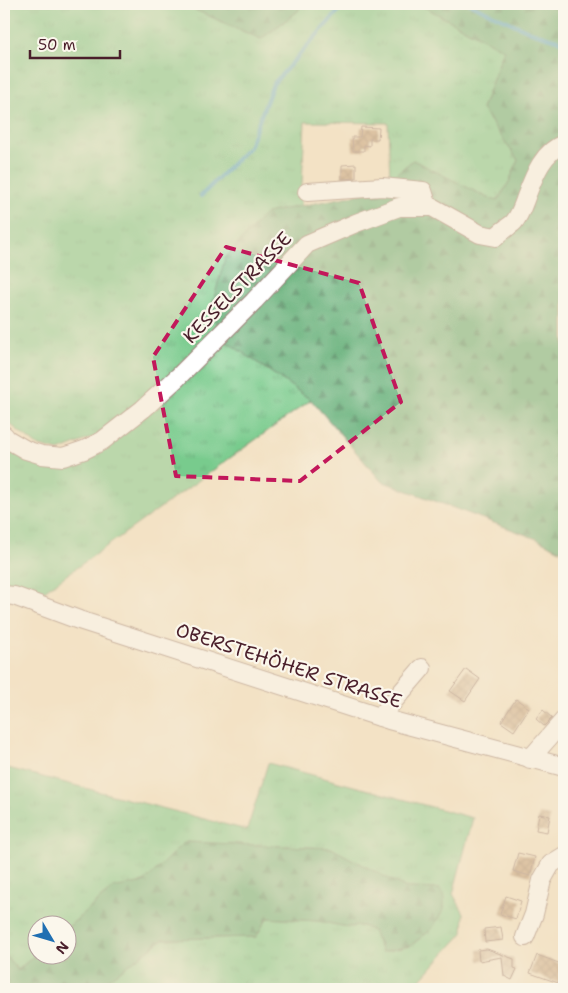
<svg xmlns="http://www.w3.org/2000/svg" width="568" height="993" font-family="'Shantell Sans',sans-serif">
<defs>
<pattern id="grass-tufts" width="24" height="20" patternUnits="userSpaceOnUse" patternTransform="scale(1.25)"><rect width="24" height="20" fill="#78cb8d"/><path d="M3 7l-1-3M5 7V3M7 7l1-3M15 17l-1-3M17 17v-4M19 17l1-3" fill="none" stroke="#69ae7a"/></pattern>
<pattern id="forest-firs" width="22" height="20" patternUnits="userSpaceOnUse" patternTransform="scale(1.25)"><rect width="22" height="20" fill="#62af78"/><path d="M5 1l3.5 6h-7zM16 11l3.5 6h-7z" fill="#538e63"/></pattern>
<pattern id="building-cross-hatch" width="8" height="8" patternUnits="userSpaceOnUse" patternTransform="scale(1.25)"><rect width="8" height="8" fill="#c39e7a"/><path d="M0 0l8 8M0 8l8-8" fill="none" stroke="#a08064"/></pattern>
</defs>
<rect width="100%" height="100%" fill="#fbf7ec"/>
<filter id="ink" filterUnits="userSpaceOnUse"><feTurbulence type="fractalNoise" baseFrequency=".02" numOctaves="2"/><feDisplacementMap in="SourceGraphic" scale="10" xChannelSelector="R" yChannelSelector="G"/><feConvolveMatrix kernelMatrix="1 2 1 2 8 2 1 2 1" color-interpolation-filters="sRGB"/></filter>
<filter id="wash" filterUnits="userSpaceOnUse"><feTurbulence type="fractalNoise" baseFrequency=".0096" numOctaves="4" result="noise"/><feDisplacementMap in="SourceGraphic" scale="20" xChannelSelector="R" yChannelSelector="G"/><feGaussianBlur stdDeviation="1.12" result="paint"/><feColorMatrix in="noise" values="0 0 0 0 0 0 0 0 0 0 0 0 0 0 0 0 0 1.4 0 .05"/><feComposite in="paint" operator="in"/></filter>
<g filter="url(#wash)">
<rect width="100%" height="100%" fill="#f3e2c5"/>
<g fill="url(#grass-tufts)" stroke="#61755c">
<polygon points="4,4 182,4 261,39 298,11 301,4 419,4 504,50 482,109 518,160 509,182 498,200 488,198 413,160 390,179 388,123 305,122 301,206 266,213 218,329 137,406 99,435 59,451 36,445 11,425 4,412"/>
<polygon points="226,341 311,400 40,594 4,592 4,439 36,463 67,463 157,408"/>
<polygon points="268,763 473,818 453,894 464,913 463,933 412,989 96,989 163,939 256,937 267,918 318,921 347,927 363,926 373,931 382,952 410,946 432,929 440,889 406,888 331,848 184,842 144,882 113,888 68,927 68,926 38,926 37,953 18,970 4,954 4,767 247,830"/>
</g>
<g fill="url(#forest-firs)" stroke="#566752">
<polygon points="182,4 301,4 298,11 261,39"/>
<polygon points="419,4 564,4 564,552 537,539 381,481 311,400 226,341 218,329 211,309 225,258 266,213 375,191 413,160 488,198 498,200 509,182 518,160 482,109 504,50"/>
<polygon points="184,842 331,848 406,888 440,889 444,897 444,909 432,929 410,946 382,952 373,931 363,926 347,927 318,921 267,918 256,937 163,939 96,989 4,989 4,954 18,970 37,953 38,956 68,956 68,927 113,888 144,882"/>
</g>
<g fill="none" stroke-linecap="round" stroke-linejoin="round">
<g stroke="#4da5ca" stroke-width="4">
<polyline points="470,4 531,32 564,42"/>
<polyline points="201,196 249,147 273,84 345,4"/>
</g>
</g>
<g id="blocks">
<g fill="url(#building-cross-hatch)">
<polygon points="361,127 379,128 378,139 370,139 370,146 364,145 364,151 353,151 352,137 360,137"/>
<polygon points="356,164 356,178 342,179 342,165"/>
<polygon points="466,669 480,679 465,701 450,691"/>
<polygon points="516,699 529,708 514,731 501,722"/>
<polygon points="543,710 552,718 544,726 536,719"/>
<polygon points="539,814 550,816 547,832 536,830"/>
<polygon points="518,853 535,857 530,876 513,871"/>
<polygon points="506,896 521,901 516,919 500,914"/>
<polygon points="501,927 503,940 485,942 484,929"/>
<polygon points="487,949 514,959 514,968 517,969 512,980 504,976 502,957 479,961 478,950"/>
<polygon points="537,955 564,965 564,985 530,973"/>
</g>
</g>
</g>
<g filter="url(#ink)">
<use href="#blocks" fill-opacity="0" stroke="#9e8078" stroke-width="1"/>
<g fill="none" stroke-linecap="round" stroke-linejoin="round">
<g stroke="#9e8078" stroke-width="20">
<g id="minor">
<polyline points="307,192 382,187 423,191 428,207"/>
<path d="M4,435l3,4 19,11 16,5 21,2 21,-7 18,-9 41,-32 35,-32 76,-76 53,-57 49,-21 43,-16h33l48,27 16,3c5,-6 13,-10 18,-15 6,-7 9,-17 12,-25 8,-21 17,-46 38,-53"/>
<polyline points="4,595 14,596 79,620 389,720 564,767"/>
<polyline points="380,717 422,668"/>
<polyline points="530,759 564,720"/>
<polyline points="525,937 534,914 542,880 551,864 564,856"/>
</g>
</g>
<use href="#minor" stroke="#fff" stroke-width="18"/>
</g>
</g>
<path d="M0 0H568V993H0ZM226,247l133,36 42,119 -101,79 -124,-5 -23,-119z" fill="#f3e2c5" fill-opacity=".55" fill-rule="evenodd"/>
<path fill="none" stroke="#c2185b" stroke-width="4" stroke-dasharray="10 6" stroke-linejoin="round" d="M226,247l133,36 42,119 -101,79 -124,-5 -23,-119z"/>
<g text-anchor="middle" stroke-width="4.5" stroke-linejoin="round" paint-order="stroke">
<g font-size="19" fill="#4a1f2b" stroke="#fbf7ec">
<text transform="translate(237 287) rotate(-46)" y="7">KESSELSTRASSE</text>
<text transform="translate(289 665) rotate(18)" y="7">OBERSTEHÖHER STRASSE</text>
</g>
</g>
<rect width="568" height="993" fill="none" stroke="#fbf7ec" stroke-width="20"/>
<g transform="translate(52 940) rotate(128)"><circle r="24" fill="#fbf7ec" stroke="#b4a19f"/>
<path d="M0-4L9 19L0 12L-9 19Z" fill="#1f6fb2"/>
<text y="-8" font-size="14" font-weight="bold" text-anchor="middle" fill="#4a1f2b">N</text>
</g>
<path d="M30 50v8h90v-8" fill="none" stroke="#4a1f2b" stroke-width="2.5"/>
<text x="38" y="50" font-size="15" fill="#4a1f2b" stroke="#fbf7ec" stroke-width="4" paint-order="stroke">50 m</text>
</svg>
